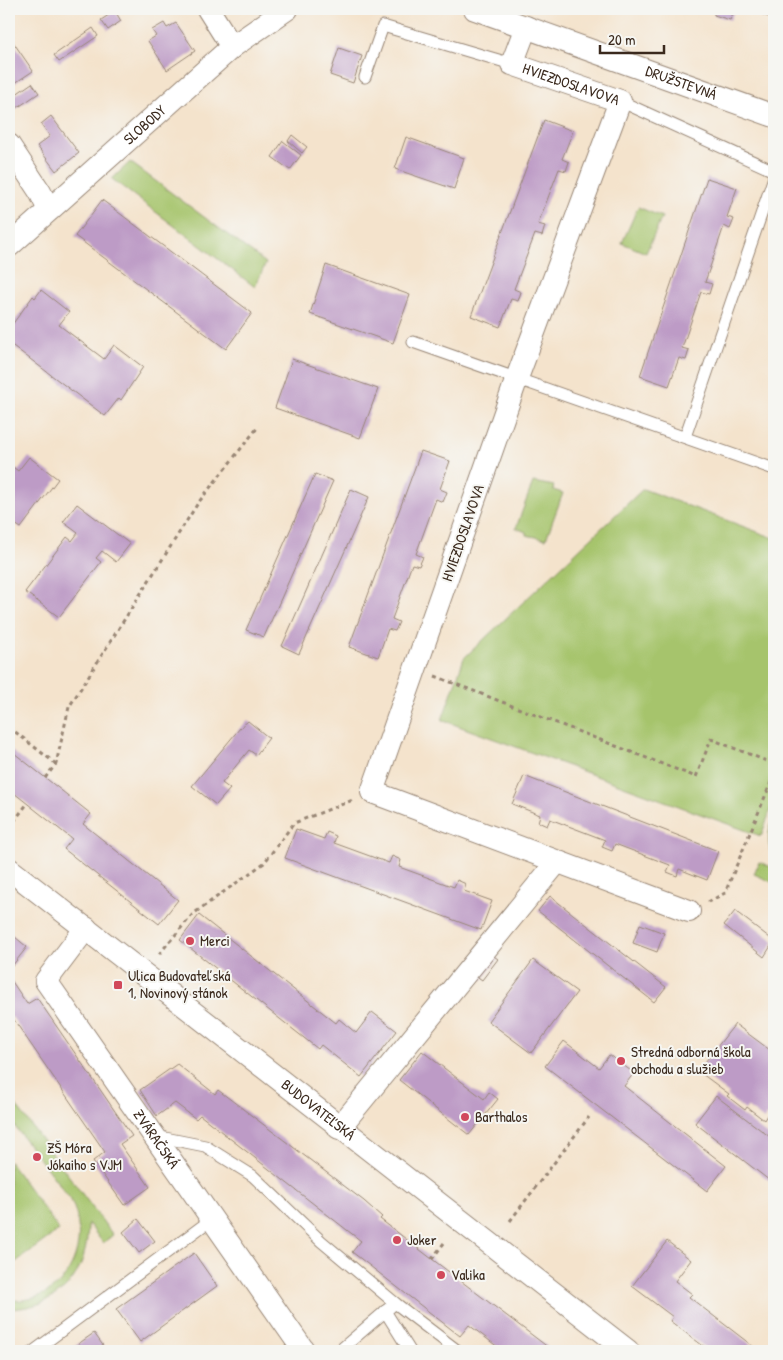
<svg xmlns="http://www.w3.org/2000/svg" width="783" height="1360" font-family="'Patrick Hand',sans-serif">
<rect width="100%" height="100%" fill="#f6f6f2"/>
<filter id="ink" filterUnits="userSpaceOnUse"><feTurbulence type="fractalNoise" baseFrequency=".02" numOctaves="2"/><feDisplacementMap in="SourceGraphic" scale="10" xChannelSelector="R" yChannelSelector="G"/><feConvolveMatrix kernelMatrix="1 2 1 2 8 2 1 2 1" color-interpolation-filters="sRGB"/></filter>
<filter id="wash" filterUnits="userSpaceOnUse"><feTurbulence type="fractalNoise" baseFrequency=".0096" numOctaves="4" result="noise"/><feDisplacementMap in="SourceGraphic" scale="20" xChannelSelector="R" yChannelSelector="G"/><feGaussianBlur stdDeviation="1.12" result="paint"/><feColorMatrix in="noise" values="0 0 0 0 0 0 0 0 0 0 0 0 0 0 0 0 0 1.4 0 .05"/><feComposite in="paint" operator="in"/></filter>
<g filter="url(#wash)">
<rect width="100%" height="100%" fill="#f4e3cc"/>
<g fill="#a6c46c" stroke="#707745">
<polygon points="130,162 266,263 255,287 112,179"/>
<polygon points="638,207 662,217 646,253 622,243"/>
<polygon points="533,482 554,486 553,490 563,493 546,539 526,535 526,532 516,528"/>
<polygon points="643,489 774,538 774,801 761,836 442,720 464,658"/>
<path d="M774,813v50c-7,-16 -7,-34 0,-50z"/>
<polygon points="759,862 774,868 774,883 754,874"/>
<path d="M9,1096l104,139 -10,8 -15,-20c0,51 -26,84 -78,86l-1,-9c56,5 84,-53 62,-100l-62,-81z"/>
<polygon points="9,1161 59,1230 9,1267"/>
</g>
<g id="blocks">
<g fill="#bd9bc6">
<polygon points="714,9 735,9 730,20 714,15"/>
<polygon points="748,9 774,9 774,19"/>
<polygon points="115,11 121,21 108,30 101,20"/>
<polygon points="164,23 167,28 176,23 195,51 167,70 148,41 156,36 152,30"/>
<polygon points="93,28 98,36 59,62 54,55"/>
<polygon points="11,39 33,71 9,87 9,40"/>
<polygon points="339,48 362,56 353,83 330,75"/>
<polygon points="32,83 39,93 11,112 9,99"/>
<polygon points="51,116 79,153 56,171 37,146 50,136 41,124"/>
<polygon points="544,120 573,131 562,159 569,162 566,171 559,169 538,224 545,226 542,236 535,234 514,289 521,292 518,301 511,299 500,327 471,316"/>
<polygon points="292,135 307,147 302,153 288,141"/>
<polygon points="406,137 464,158 454,189 395,169"/>
<polygon points="283,141 301,155 290,170 272,157"/>
<polygon points="707,178 737,188 727,217 734,219 730,229 724,226 705,282 712,284 709,294 701,292 682,348 689,350 686,360 679,358 669,386 640,376"/>
<polygon points="102,200 252,313 226,349 75,236"/>
<polygon points="326,265 410,295 393,343 310,314"/>
<polygon points="41,290 69,312 59,325 104,359 114,345 143,367 121,400 119,398 105,416 9,343 9,329 33,296 35,298"/>
<polygon points="292,359 378,389 360,438 275,408"/>
<polygon points="421,451 450,461 440,489 447,492 443,502 436,499 416,554 423,557 419,566 412,564 392,619 399,622 395,631 388,629 378,657 349,647"/>
<polygon points="29,457 58,479 21,528 9,520 9,464 18,471"/>
<polygon points="315,474 333,481 264,637 246,630"/>
<polygon points="351,489 369,497 299,654 282,646"/>
<polygon points="77,504 130,544 116,562 102,551 96,558 101,562 59,617 25,592 67,537 72,541 78,533 63,522"/>
<polygon points="248,721 269,738 256,755 249,750 222,783 230,789 216,805 192,786 240,728"/>
<polygon points="9,749 91,814 83,824 178,900 159,924 64,849 72,839 9,789"/>
<polygon points="524,776 718,851 707,880 679,869 677,876 667,872 670,865 615,844 612,851 602,847 605,840 550,819 547,826 538,822 540,815 512,804"/>
<polygon points="296,829 324,839 327,832 336,836 334,843 389,863 392,856 401,860 399,867 454,887 457,880 466,884 464,891 492,901 481,930 285,858"/>
<polygon points="550,896 666,987 654,1002 538,911"/>
<polygon points="735,911 774,941 764,957 724,925"/>
<polygon points="199,915 336,1023 339,1019 356,1033 372,1012 397,1031 361,1077 321,1045 318,1049 180,940"/>
<polygon points="640,924 664,933 657,952 633,943"/>
<polygon points="9,932 27,947 9,970"/>
<polygon points="491,954 498,959 482,980 475,975"/>
<polygon points="533,960 577,992 531,1053 488,1021"/>
<polygon points="9,977 27,1004 37,998 132,1136 120,1144 150,1187 124,1205 93,1161 105,1152 12,1017 9,1019"/>
<polygon points="735,1024 774,1053 774,1120 767,1115 764,1120 747,1107 745,1110 727,1096 729,1094 698,1071"/>
<polygon points="564,1041 599,1068 609,1055 634,1073 624,1086 726,1166 707,1191 545,1066"/>
<polygon points="422,1051 484,1099 489,1092 498,1099 469,1135 399,1080"/>
<polygon points="177,1064 215,1094 218,1090 364,1201 382,1217 380,1219 432,1259 553,1351 503,1351 469,1325 460,1336 352,1252 361,1241 200,1115 196,1119 175,1103 157,1116 140,1090"/>
<polygon points="716,1096 774,1140 774,1184 695,1123"/>
<polygon points="138,1219 155,1241 139,1253 123,1232"/>
<polygon points="667,1241 691,1260 675,1281 692,1294 689,1297 759,1351 710,1351 670,1321 673,1317 632,1286"/>
<polygon points="194,1253 217,1286 140,1342 116,1309"/>
<polygon points="94,1333 107,1351 68,1351"/>
</g>
</g>
</g>
<g filter="url(#ink)">
<use href="#blocks" fill-opacity="0" stroke="#988675" stroke-width="1"/>
<g fill="none" stroke-linecap="round" stroke-linejoin="round">
<g stroke="#988675" stroke-width="13">
<g id="lane">
<polyline points="365,77 383,26 512,64"/>
<polyline points="620,101 774,171"/>
<polyline points="413,342 774,469"/>
<polyline points="685,437 774,177"/>
<polyline points="155,1136 205,1146 253,1176 321,1241 395,1303 458,1351"/>
<polyline points="385,1311 410,1351"/>
<polyline points="34,1351 212,1219"/>
<polyline points="339,1351 395,1303"/>
</g>
</g>
<g stroke="#988675" stroke-width="24">
<g id="street">
<polyline points="208,9 232,47"/>
<path id="s1" d="M475,9l299,107"/>
<path id="s2" d="M526,27l-14,37 108,37 -103,277 -145,414 317,119"/>
<polyline points="9,145 40,192 49,210"/>
<path id="s3" d="M9,246l223,-199 55,-38"/>
<path id="s4" d="M9,869l619,482"/>
<path id="s5" d="M86,928l-40,53 258,370"/>
<polyline points="339,1128 557,862"/>
</g>
</g>
<g stroke="#988675" stroke-width="3" stroke-dasharray="4 4" stroke-linecap="butt">
<polyline points="435,676 696,777 711,739 774,764"/>
<polyline points="9,727 56,764"/>
<polyline points="45,778 56,764 69,707 198,503 258,427"/>
<polyline points="9,828 27,804"/>
<polyline points="708,902 725,893 774,775"/>
<polyline points="159,954 193,914 264,863 294,823 353,800"/>
<polyline points="510,1221 589,1117"/>
<polyline points="432,1259 444,1243"/>
</g>
<use href="#lane" stroke="#fff" stroke-width="11"/>
<use href="#street" stroke="#fff" stroke-width="22"/>
</g>
</g>
<g fill="#d1495b" stroke="#f6f6f2" stroke-width="2">
<circle cx="190" cy="941" r="5"/>
<rect x="113" y="980" width="10" height="10" rx="2.5"/>
<circle cx="621" cy="1061" r="5"/>
<circle cx="465" cy="1117" r="5"/>
<circle cx="37" cy="1157" r="5"/>
<circle cx="397" cy="1240" r="5"/>
<circle cx="441" cy="1275" r="5"/>
</g>
<g text-anchor="middle" stroke-width="4" stroke-linejoin="round" paint-order="stroke">
<g font-size="15" fill="#3b2a1e" stroke="#f6f6f2">
<text dy="5" stroke="none"><textPath href="#s1" startOffset="219">DRUŽSTEVNÁ</textPath></text>
<text dy="5" stroke="none"><textPath href="#s2" startOffset="102">HVIEZDOSLAVOVA</textPath></text>
<text dy="5" stroke="none"><textPath href="#s3" startOffset="182">SLOBODY</textPath></text>
<text transform="translate(463 533) rotate(-71)" y="5">HVIEZDOSLAVOVA</text>
<text dy="5" stroke="none"><textPath href="#s4" startOffset="392">BUDOVATEĽSKÁ</textPath></text>
<text dy="5" stroke="none"><textPath href="#s5" startOffset="259">ZVÁRAČSKÁ</textPath></text>
</g>
<g font-size="15" fill="#3b2a1e" stroke="#f6f6f2" text-anchor="start">
<text x="200" y="946">Merci</text>
<text x="128" y="981">Ulica Budovateľská<tspan x="128" dy="17">1, Novinový stánok</tspan></text>
<text x="631" y="1057">Stredná odborná škola<tspan x="631" dy="17">obchodu a služieb</tspan></text>
<text x="475" y="1122">Barthalos</text>
<text x="47" y="1153">ZŠ Móra<tspan x="47" dy="17">Jókaiho s VJM</tspan></text>
<text x="407" y="1245">Joker</text>
<text x="451" y="1280">Valika</text>
</g>
</g>
<rect width="783" height="1360" fill="none" stroke="#f6f6f2" stroke-width="30"/>
<path d="M600 45v8h64v-8" fill="none" stroke="#3b2a1e" stroke-width="2.5"/>
<text x="608" y="45" font-size="15" fill="#3b2a1e" stroke="#f6f6f2" stroke-width="4" paint-order="stroke">20 m</text>
</svg>
